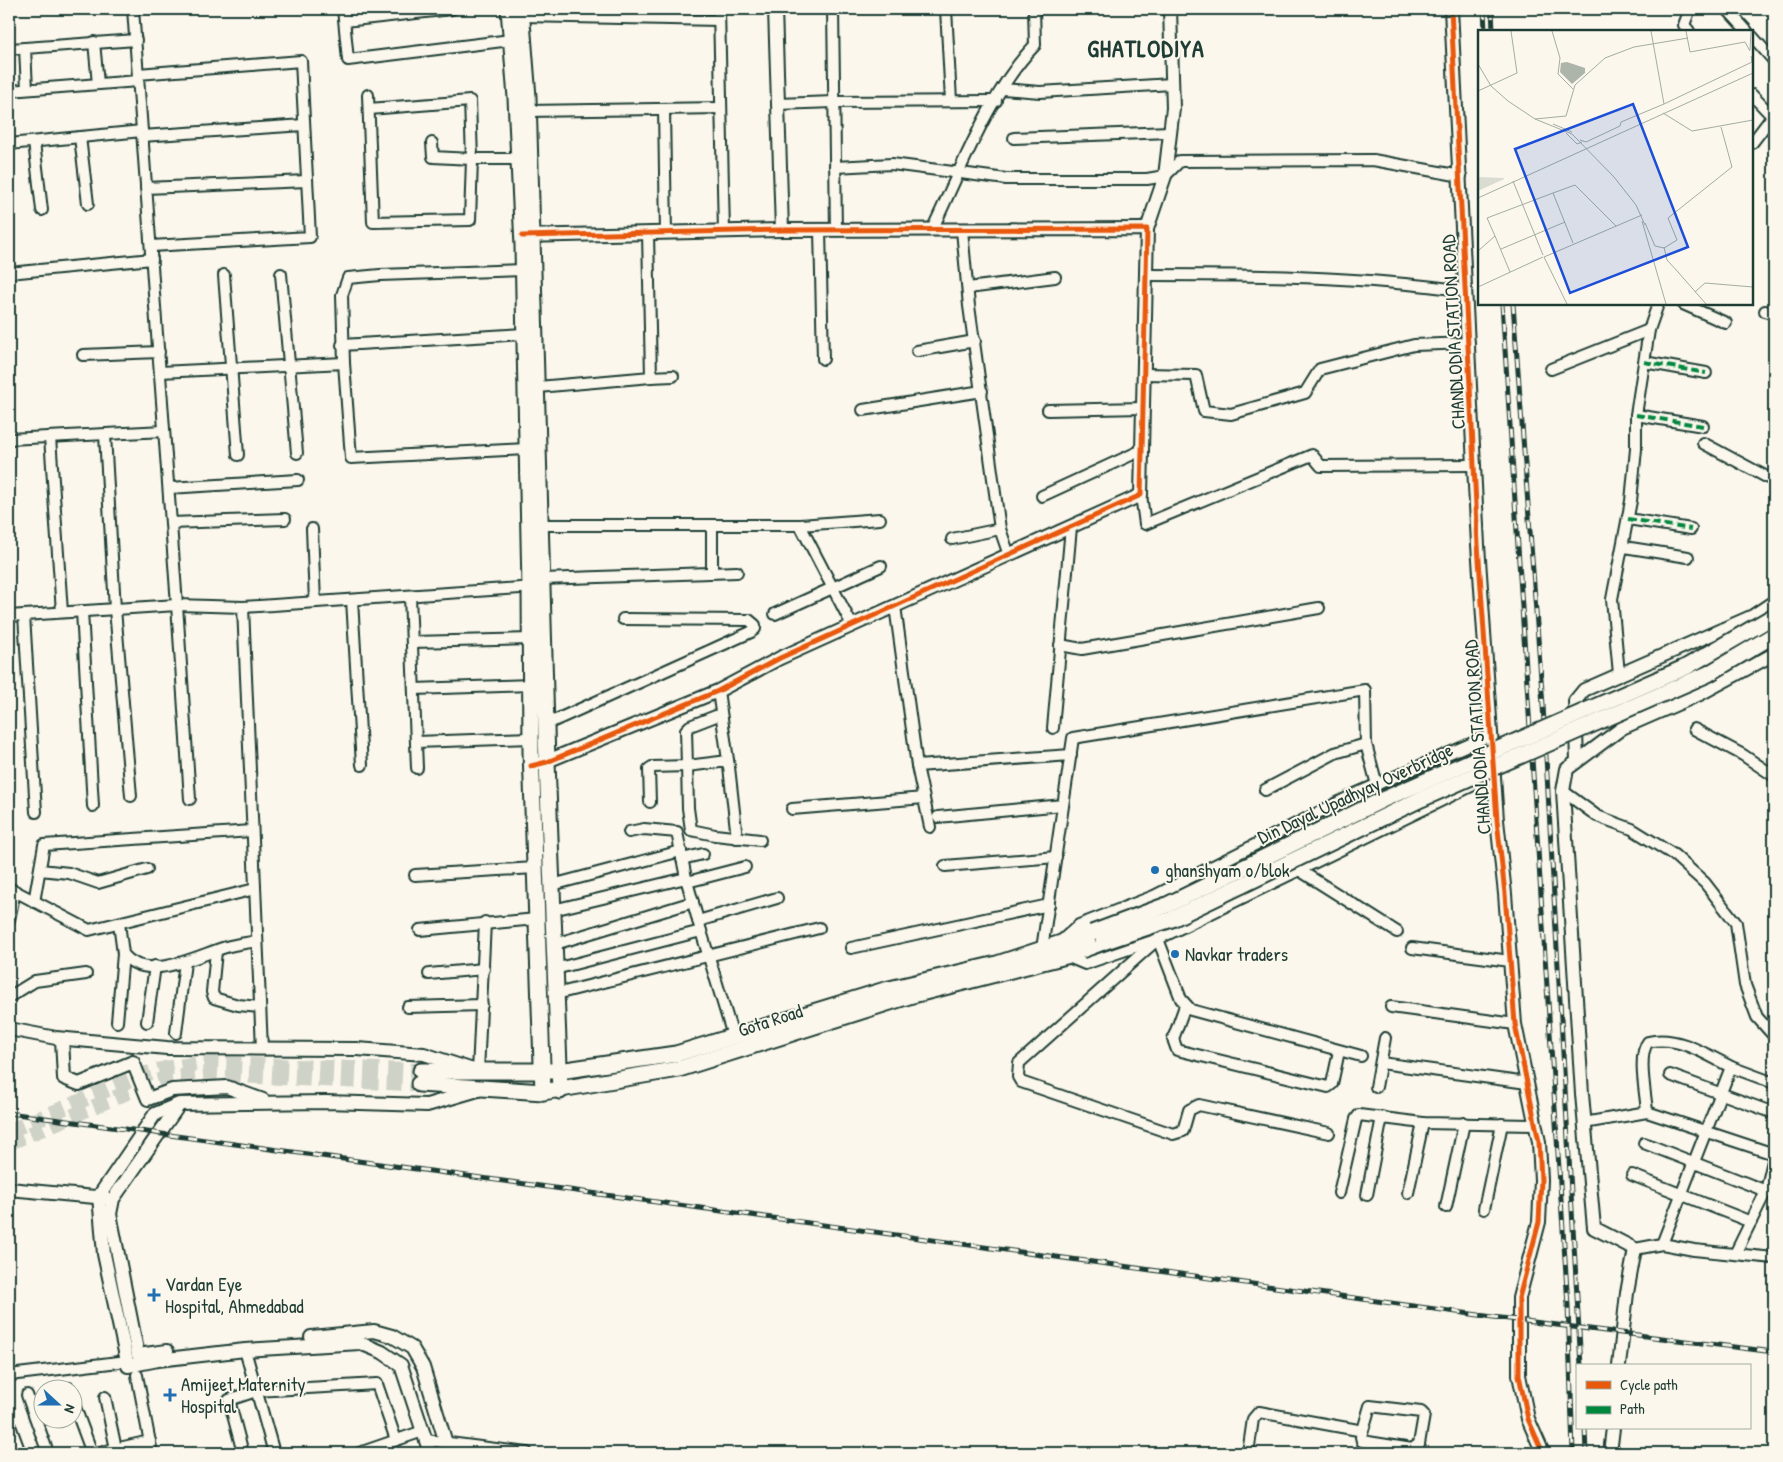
<svg xmlns="http://www.w3.org/2000/svg" width="1783" height="1462" font-family="'Patrick Hand',sans-serif">
<rect width="100%" height="100%" fill="#fbf7ec"/>
<filter id="ink" filterUnits="userSpaceOnUse"><feTurbulence type="fractalNoise" baseFrequency=".02" numOctaves="2"/><feDisplacementMap in="SourceGraphic" scale="10" xChannelSelector="R" yChannelSelector="G"/><feConvolveMatrix kernelMatrix="1 2 1 2 8 2 1 2 1" color-interpolation-filters="sRGB"/></filter>
<g filter="url(#ink)">
<g fill="none" stroke-linecap="round" stroke-linejoin="round">
<g stroke="#cfd2c7" stroke-width="15" stroke-dasharray="15 8" stroke-linecap="butt">
<polyline points="9,1131 145,1074 167,1068 203,1063 421,1071"/>
<polyline points="9,1143 147,1084 168,1078 205,1074 419,1084"/>
</g>
<g stroke="#1f3d34" stroke-width="14">
<g id="minor">
<polyline points="133,9 177,605 243,607 262,1049"/>
<polyline points="343,9 348,60 511,40"/>
<polyline points="719,9 724,232"/>
<polyline points="833,9 836,230"/>
<polyline points="946,9 951,101"/>
<polyline points="1727,9 1747,31"/>
<polyline points="522,16 719,20"/>
<polyline points="345,21 452,9"/>
<polyline points="1689,31 1684,25 1690,9"/>
<polyline points="1752,36 1774,61"/>
<polyline points="94,42 98,84"/>
<polyline points="9,49 25,48"/>
<polyline points="138,74 301,61 310,237 151,246"/>
<polyline points="27,89 25,48 136,40"/>
<polyline points="1003,89 1040,92 1172,84"/>
<polyline points="9,91 138,81"/>
<polyline points="368,95 373,222 470,220 472,159 519,159"/>
<polyline points="1752,95 1772,116"/>
<polyline points="778,104 834,102 996,101"/>
<polyline points="369,109 470,101 472,159 433,157 432,143"/>
<polyline points="664,109 666,233"/>
<polyline points="528,111 721,108"/>
<polyline points="142,136 304,125"/>
<polyline points="80,137 88,204"/>
<polyline points="1014,138 1170,132"/>
<polyline points="34,142 42,210"/>
<polyline points="1752,143 1774,114"/>
<polyline points="9,144 142,131"/>
<polyline points="835,167 892,164 1006,179 1147,179 1165,176 1180,161 1373,160 1461,176"/>
<polyline points="146,188 307,181"/>
<polyline points="820,230 823,359"/>
<path d="M932,230c28,-58 58,-139 103,-185l-1,-36"/>
<polyline points="962,230 969,306 1000,529 1009,555"/>
<polyline points="9,273 152,259"/>
<polyline points="281,274 297,453"/>
<polyline points="224,275 238,455"/>
<path d="M1146,275c107,0 214,1 320,16"/>
<polyline points="968,288 1055,277"/>
<polyline points="1683,304 1726,323"/>
<polyline points="1765,311 1774,314"/>
<polyline points="342,345 524,334"/>
<polyline points="917,351 975,341"/>
<polyline points="83,355 159,352"/>
<polyline points="1644,362 1706,373"/>
<polyline points="344,363 342,295 348,278 380,275 523,270"/>
<polyline points="1551,369 1649,330"/>
<polyline points="160,372 344,363 351,458 527,449"/>
<polyline points="1144,374 1196,375 1204,411 1231,414 1305,393 1320,369 1414,345 1469,343"/>
<polyline points="651,377 673,376"/>
<polyline points="538,387 651,377 648,233"/>
<polyline points="863,410 982,391"/>
<polyline points="1048,410 1143,408"/>
<polyline points="1636,415 1703,426"/>
<polyline points="105,435 115,609 131,796"/>
<polyline points="50,437 62,612"/>
<polyline points="9,439 164,431"/>
<polyline points="1703,443 1774,481"/>
<polyline points="169,488 298,480"/>
<polyline points="1141,495 1145,524 1312,455 1321,466 1474,465"/>
<polyline points="1042,496 1142,450"/>
<polyline points="1628,519 1691,529"/>
<polyline points="171,523 285,519"/>
<polyline points="541,525 800,525 880,519"/>
<polyline points="800,525 852,625"/>
<polyline points="312,529 315,602"/>
<polyline points="952,539 1000,529"/>
<polyline points="1624,547 1688,557"/>
<polyline points="712,572 712,525"/>
<polyline points="543,579 737,572"/>
<polyline points="410,596 417,768"/>
<polyline points="352,600 362,765"/>
<polyline points="895,606 917,766 930,827"/>
<polyline points="243,607 535,587"/>
<polyline points="82,611 93,806"/>
<polyline points="775,614 881,566"/>
<polyline points="24,615 36,812"/>
<polyline points="9,616 177,605 190,799"/>
<polyline points="412,642 531,639"/>
<polyline points="1060,645 1082,649 1319,608"/>
<polyline points="1619,674 1612,599 1631,501 1636,449 1636,415 1649,330 1658,304"/>
<polyline points="414,689 531,685"/>
<polyline points="718,691 729,767 737,838"/>
<polyline points="547,724 751,632 755,629 755,625 749,620 623,619"/>
<polyline points="1053,728 1071,527"/>
<polyline points="1694,729 1743,755 1774,776"/>
<polyline points="416,742 531,738"/>
<polyline points="728,761 687,766 688,808 691,830 715,835 760,840"/>
<polyline points="917,766 1071,755"/>
<polyline points="1265,790 1335,753 1366,744"/>
<polyline points="1563,791 1597,816 1632,829 1674,855 1705,883 1736,923 1745,985 1757,1017 1774,1036"/>
<polyline points="650,802 649,769 652,767 687,766 686,730 690,726 721,714"/>
<polyline points="792,809 924,798"/>
<polyline points="938,817 1063,805"/>
<polyline points="682,859 703,854"/>
<polyline points="1297,865 1299,870 1397,932"/>
<polyline points="945,866 1056,857"/>
<polyline points="40,870 69,873 98,883 147,869"/>
<polyline points="415,875 535,868"/>
<polyline points="687,882 745,867"/>
<polyline points="552,885 681,851"/>
<polyline points="9,888 89,930 255,889"/>
<polyline points="34,902 44,845 252,831"/>
<polyline points="553,910 686,878"/>
<polyline points="9,920 15,891"/>
<polyline points="698,921 777,898"/>
<path d="M119,923l4,31c24,30 75,1 103,-7 10,-3 21,-4 31,-6"/>
<polyline points="420,930 536,919"/>
<polyline points="701,931 733,1036"/>
<polyline points="1158,939 1019,1063 1018,1077 1021,1082 1173,1134 1183,1131 1189,1110 1199,1105 1329,1133"/>
<polyline points="1158,939 1181,999 1191,1010 1361,1056"/>
<polyline points="1061,941 1079,925 1154,896 1355,794 1491,735"/>
<polyline points="555,944 693,902"/>
<polyline points="851,948 1049,905"/>
<polyline points="1412,948 1510,961"/>
<polyline points="1042,949 1073,738 1365,690 1366,744 1377,785"/>
<polyline points="216,951 212,992 214,998 238,1005 260,1007"/>
<polyline points="1066,956 1085,964 1158,939 1494,775"/>
<polyline points="555,969 701,931 686,878 677,832 644,829 629,832"/>
<polyline points="429,974 484,969"/>
<polyline points="556,994 819,928"/>
<polyline points="9,997 35,981 86,974"/>
<polyline points="1185,1006 1173,1039 1177,1050 1328,1087 1332,1084 1339,1051"/>
<polyline points="408,1007 482,1005"/>
<polyline points="1391,1007 1515,1024"/>
<polyline points="117,1022 123,954"/>
<polyline points="147,1022 155,966"/>
<polyline points="176,1033 185,962"/>
<polyline points="1381,1063 1527,1083"/>
<polyline points="478,1072 485,922"/>
<polyline points="1670,1075 1774,1113"/>
<polyline points="1376,1087 1385,1038"/>
<path d="M1647,1112c-1,-17 -10,-57 1,-70 29,-7 58,12 83,25"/>
<polyline points="1584,1123 1647,1112 1774,1154"/>
<polyline points="1644,1143 1766,1191"/>
<polyline points="1632,1175 1751,1222"/>
<polyline points="1339,1193 1356,1119 1359,1115 1423,1123 1535,1125"/>
<polyline points="1408,1193 1423,1123"/>
<polyline points="1367,1195 1382,1117"/>
<polyline points="1446,1207 1464,1123"/>
<polyline points="1484,1209 1502,1124"/>
<polyline points="1662,1244 1731,1067 1774,1083"/>
<polyline points="1635,1249 1662,1244 1694,1250 1774,1258"/>
<polyline points="1735,1254 1766,1191 1774,1156"/>
<polyline points="245,1350 274,1453"/>
<polyline points="9,1375 119,1362"/>
<polyline points="137,1375 152,1453"/>
<polyline points="69,1388 69,1390"/>
<polyline points="27,1395 48,1453"/>
<polyline points="105,1397 116,1449"/>
<polyline points="72,1399 92,1453"/>
<polygon points="1370,1406 1421,1412 1424,1415 1419,1444 1412,1449 1362,1441 1361,1437"/>
<polyline points="9,1423 20,1453"/>
<polyline points="426,1440 527,1453"/>
<polyline points="97,1453 150,1441"/>
<polyline points="243,1453 229,1400 256,1391 377,1384 396,1440"/>
<polyline points="359,1453 423,1431"/>
<polyline points="1248,1453 1253,1419 1259,1412 1358,1430"/>
</g>
</g>
<g stroke="#1f3d34" stroke-width="16">
<g id="tertiary">
<polyline points="775,9 782,230"/>
<polyline points="1451,9 1478,545 1497,820 1505,894 1515,1024 1539,1142 1541,1180 1539,1222 1519,1298 1519,1375 1528,1419 1543,1453"/>
<polyline points="1147,229 1165,176 1173,108 1170,9"/>
<polyline points="522,236 782,230 1147,229 1141,495 780,658 718,691 540,764"/>
<polyline points="1577,761 1575,701 1584,690 1753,616 1774,602"/>
<polyline points="9,1029 56,1038 167,1048 357,1049 424,1054 470,1069"/>
<polyline points="62,1039 64,1078 79,1084 133,1062 148,1099 172,1090 227,1087 263,1100"/>
<polyline points="9,1189 106,1198"/>
<polyline points="311,1337 374,1331 392,1336 412,1348 423,1367 449,1453"/>
<polyline points="167,1351 138,1355 110,1214 113,1199 179,1105"/>
<polyline points="1619,1366 1627,1293 1635,1249 1594,1228 1582,1094 1563,791 1567,769 1622,728 1700,694 1774,654"/>
<polyline points="430,1453 401,1365 382,1352 360,1343 245,1350 158,1360 128,1366 104,1254 99,1196 155,1114 179,1104 326,1102 427,1105 478,1090"/>
<polyline points="1610,1453 1613,1428"/>
</g>
</g>
<g stroke="#1f3d34" stroke-width="19">
<g id="secondary">
<polyline points="509,9 516,98 523,246 530,588 531,752 543,1092"/>
<polyline points="521,9 528,97 547,762 560,1091"/>
<polyline points="421,1071 559,1071 676,1054 885,990 997,964 1092,933"/>
<polyline points="419,1084 543,1092 679,1069 909,996 1066,956 1103,942"/>
</g>
</g>
<use href="#minor" stroke="#fbf7ec" stroke-width="10"/>
<use href="#tertiary" stroke="#fbf7ec" stroke-width="12"/>
<use href="#secondary" stroke="#fbf7ec" stroke-width="15"/>
<g stroke="#1f3d34" stroke-width="5">
<g id="rail">
<polyline points="1484,9 1485,31"/>
<polyline points="1492,9 1493,31"/>
<polyline points="1502,304 1568,1305 1573,1453"/>
<polyline points="1513,304 1543,705 1581,1366"/>
<polyline points="9,1113 1493,1317 1774,1352"/>
<polyline points="1585,1428 1586,1453"/>
</g>
</g>
<use href="#rail" stroke="#fbf7ec" stroke-width="3" stroke-dasharray="9" stroke-linecap="butt"/>
<g stroke="#1f3d34" stroke-width="19" stroke-linecap="butt">
<g id="secondary-bridge">
<polyline points="1092,933 1167,905 1382,800 1686,667 1774,616"/>
<polyline points="1103,942 1172,919 1421,799 1708,674 1774,635"/>
</g>
</g>
<use href="#secondary-bridge" stroke="#fbf7ec" stroke-width="15"/>
<g stroke="#00873e" stroke-width="4" stroke-dasharray="8 4" stroke-linecap="butt">
<polyline points="1644,362 1706,373"/>
<polyline points="1636,415 1703,426"/>
<polyline points="1628,519 1691,529"/>
</g>
<g stroke="#fbf7ec" stroke-width="8">
<g id="cycleway">
<polyline points="1451,9 1478,545 1497,820 1505,894 1515,1024 1539,1142 1541,1180 1539,1222 1519,1298 1519,1375 1528,1419 1543,1453"/>
<polyline points="522,236 782,230 1147,229 1141,495 780,658 718,691 547,762 531,766"/>
</g>
</g>
<use href="#cycleway" stroke="#e8590c" stroke-width="5"/>
</g>
</g>
<g fill="#1f6fb2" stroke="#fbf7ec" stroke-width="2">
<circle cx="1155" cy="870" r="5"/>
<circle cx="1175" cy="954" r="5"/>
<path d="M151.5 1287.5h5v5h5v5h-5v5h-5v-5h-5v-5h5z"/>
<path d="M167.5 1387.5h5v5h5v5h-5v5h-5v-5h-5v-5h5z"/>
</g>
<g text-anchor="middle" stroke-width="4" stroke-linejoin="round" paint-order="stroke">
<g font-size="19" fill="#1f3d34" stroke="#fbf7ec">
<text transform="translate(1453 332) rotate(-93)" y="7">CHANDLODIA STATION ROAD</text>
<text transform="translate(1477 737) rotate(-94)" y="7">CHANDLODIA STATION ROAD</text>
<text transform="translate(1355 793) rotate(-25)" y="7">Din Dayal Upadhyay Overbridge</text>
<text transform="translate(770 1020) rotate(-18)" y="7">Gota Road</text>
</g>
<g font-size="19" fill="#1f3d34" stroke="#fbf7ec" text-anchor="start">
<text x="1165" y="877">ghanshyam o/blok</text>
<text x="1185" y="961">Navkar traders</text>
<text x="165" y="1291">Vardan Eye<tspan x="165" dy="22">Hospital, Ahmedabad</tspan></text>
<text x="181" y="1391">Amijeet Maternity<tspan x="181" dy="22">Hospital</tspan></text>
</g>
<g font-size="24" font-weight="bold" letter-spacing="1" fill="#1f3d34" stroke="#fbf7ec">
<text x="1146" y="57">GHATLODIYA</text>
</g>
</g>
<g transform="translate(1478 30)">
<rect width="275" height="275" fill="#fbf7ec"/>
<path d="M0,147l26,1v1l-26,12z" fill="#dbdcd1"/>
<path d="M89,32l18,6v5l-13,11 -12,-12 1,-9z" fill="#adb4aa"/>
<path fill="none" stroke="#a3ada2" stroke-width="1" d="M74,1l8,27 -2,16 15,15M208,1l4,21 55,-10 5,9M272,20l1,-19M0,34l13,22 17,15 27,18 37,15 42,43 22,28 9,20M0,61l39,-18 -6,-42M186,74l88,-42 -1,-6M185,83l29,18 61,-11M57,89l31,-3 9,-31 30,-27 29,-11 54,-9M75,94l19,8M88,103l11,11 5,-2M102,110l6,2 34,-16 1,-4 43,-18 -13,-73M35,151l30,74M0,168l275,-125M164,191l24,83M167,193l10,23 9,2 13,-8 -9,-22 64,-51 -11,-40M17,206l-8,-18 66,-25M95,213l-20,-50 22,-8 41,41M186,217l3,13 12,13M23,219l64,-27M0,221l17,-15 15,36M66,227l23,47M66,227l98,-42M200,242l28,32M0,257l65,-30M217,262l10,-9 48,4"/>
<path fill="#1d4ed8" fill-opacity="0.15" stroke="#1d4ed8" stroke-width="2.5" d="M155,74l55,143 -118,46 -55,-144z"/>
<rect width="275" height="275" fill="none" stroke="#1f3d34" stroke-width="2.5"/>
</g>
<rect width="1783" height="1462" fill="none" stroke="#fbf7ec" stroke-width="30"/>
<rect x="15" y="15" width="1753" height="1432" fill="none" stroke="#1f3d34" stroke-width="2" filter="url(#ink)"/>
<rect x="1576" y="1364" width="175" height="65" fill="#fbf7ec" stroke="#a3ada2"/>
<rect x="1586" y="1381" width="25" height="8" fill="#e8590c" stroke="#a3ada2"/>
<text x="1620" y="1390" font-size="15" fill="#1f3d34">Cycle path</text>
<rect x="1586" y="1406" width="25" height="8" fill="#00873e" stroke="#a3ada2"/>
<text x="1620" y="1414" font-size="15" fill="#1f3d34">Path</text>
<g transform="translate(58 1404) rotate(111)"><circle r="24" fill="#fbf7ec" stroke="#a3ada2"/>
<path d="M0-4L9 19L0 12L-9 19Z" fill="#1f6fb2"/>
<text y="-8" font-size="14" font-weight="bold" text-anchor="middle" fill="#1f3d34">N</text>
</g>
</svg>
